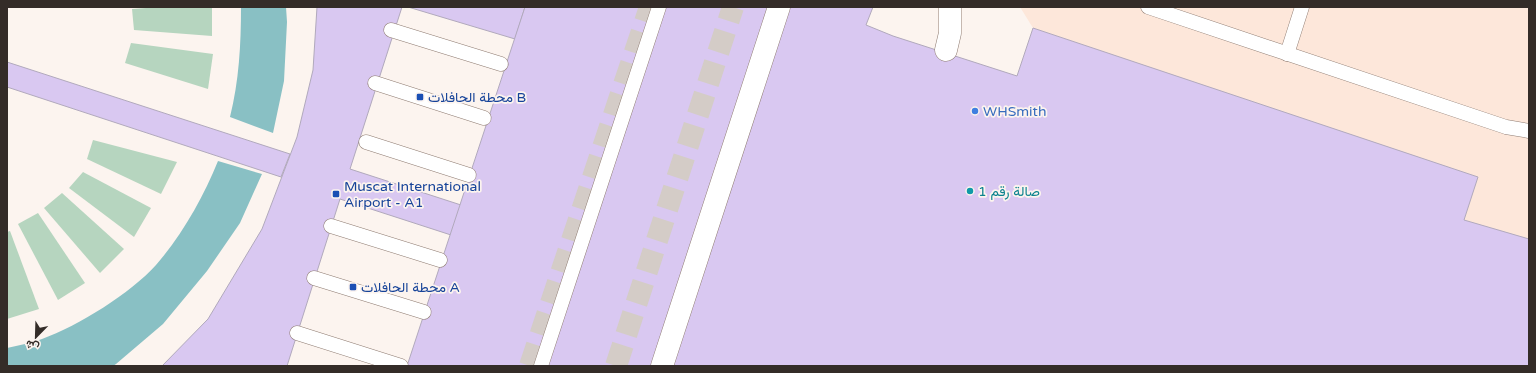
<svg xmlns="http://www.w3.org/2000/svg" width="1536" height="373" font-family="'Varela Round',Vazirmatn,sans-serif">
<rect width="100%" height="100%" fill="#fcf4ef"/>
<polygon fill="#fde7da" points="1020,7 1529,7 1529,366 782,366 1017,76 1033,28"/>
<g fill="#b6d5bf">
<polygon points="160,7 212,7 212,36 134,30 132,9"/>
<polygon points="131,43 213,54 208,89 125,63"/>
<polygon points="93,140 177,162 161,194 87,159"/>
<polygon points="83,172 151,208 134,237 69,188"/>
<polygon points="62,193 124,249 100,273 44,208"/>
<polygon points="38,213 85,283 58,300 18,224"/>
<polygon points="10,231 39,309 7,319 7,232"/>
</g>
<g fill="#89c0c4">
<path d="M241,7h45l1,15 -3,59 -11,52 -43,-16c9,-36 11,-72 11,-110z"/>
<path d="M218,161l44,13 -22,49 -33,48 -44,53 -47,40 -3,2h-106v-18c12,-3 24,-5 35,-9 36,-13 89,-46 114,-74 26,-30 47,-67 62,-104z"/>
</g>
<g fill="#d9c8f1" stroke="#b1a9bc">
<polygon points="317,7 402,7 350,169 461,205 451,235 340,199 287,366 162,366 208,319 262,229 297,137 313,70"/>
<polygon points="408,7 525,7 515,39"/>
<polygon points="525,7 873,7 866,25 893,36 1017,76 1033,28 1478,177 1464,220 1529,239 1529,366 407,366"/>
<polygon points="7,62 290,154 281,177 7,87"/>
</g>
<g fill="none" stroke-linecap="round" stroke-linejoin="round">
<g stroke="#d4ccc7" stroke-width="22" stroke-dasharray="22 11" stroke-linecap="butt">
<polyline points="530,366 650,7"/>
<polyline points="616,366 733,7"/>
</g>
<g stroke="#8f7c72" stroke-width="15">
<g id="lane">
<polyline points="1148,7 1506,127 1529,131"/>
<polyline points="391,30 501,64"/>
<polyline points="1287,54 1302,7"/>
<polyline points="375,83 484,118"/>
<polyline points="366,142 469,175"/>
<polyline points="331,226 440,260"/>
<polyline points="314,278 424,312"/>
<polyline points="297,333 401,366"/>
<polyline points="541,366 659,7"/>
</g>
</g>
<g stroke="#8f7c72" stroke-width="23">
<polyline id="street" points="946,50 950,33 950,7"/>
</g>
<g stroke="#8f7c72" stroke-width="23">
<polyline id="secondary" points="662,366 779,7"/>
</g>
<use href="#lane" stroke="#fff" stroke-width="14"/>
<use href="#street" stroke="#fff" stroke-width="22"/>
<use href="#secondary" stroke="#fff" stroke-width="22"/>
</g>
<g fill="#1a4fb4" stroke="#fcf4ef" stroke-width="1.5">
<rect x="416" y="93" width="8" height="8" rx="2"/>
<rect x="332" y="190" width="8" height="8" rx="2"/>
<rect x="349" y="283" width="8" height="8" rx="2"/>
</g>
<circle fill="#3f7fe0" stroke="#fcf4ef" stroke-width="1.5" cx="975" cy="111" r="4"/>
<circle fill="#0f9aa8" stroke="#fcf4ef" stroke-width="1.5" cx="970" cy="191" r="4"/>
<g text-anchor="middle" stroke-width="3.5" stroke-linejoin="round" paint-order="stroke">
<g font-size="14" fill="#164399" stroke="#fcf4ef" text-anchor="start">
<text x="428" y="102">محطة الحافلات B</text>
<text x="344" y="191">Muscat International<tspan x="344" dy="16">Airport - A1</tspan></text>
<text x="361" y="292">محطة الحافلات A</text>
</g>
<g font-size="14" fill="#366cbe" stroke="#fcf4ef" text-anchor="start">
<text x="983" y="116">WHSmith</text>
</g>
<g font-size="14" fill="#0d838f" stroke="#fcf4ef" text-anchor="start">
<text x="978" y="196">صالة رقم 1</text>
</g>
</g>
<rect width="1536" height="373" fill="none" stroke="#342c28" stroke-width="16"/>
<g transform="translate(36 337) rotate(203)" stroke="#fcf4ef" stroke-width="3" paint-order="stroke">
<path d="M0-3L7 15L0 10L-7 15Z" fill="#342c28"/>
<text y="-6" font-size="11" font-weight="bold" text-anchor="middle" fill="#342c28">ش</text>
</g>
</svg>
